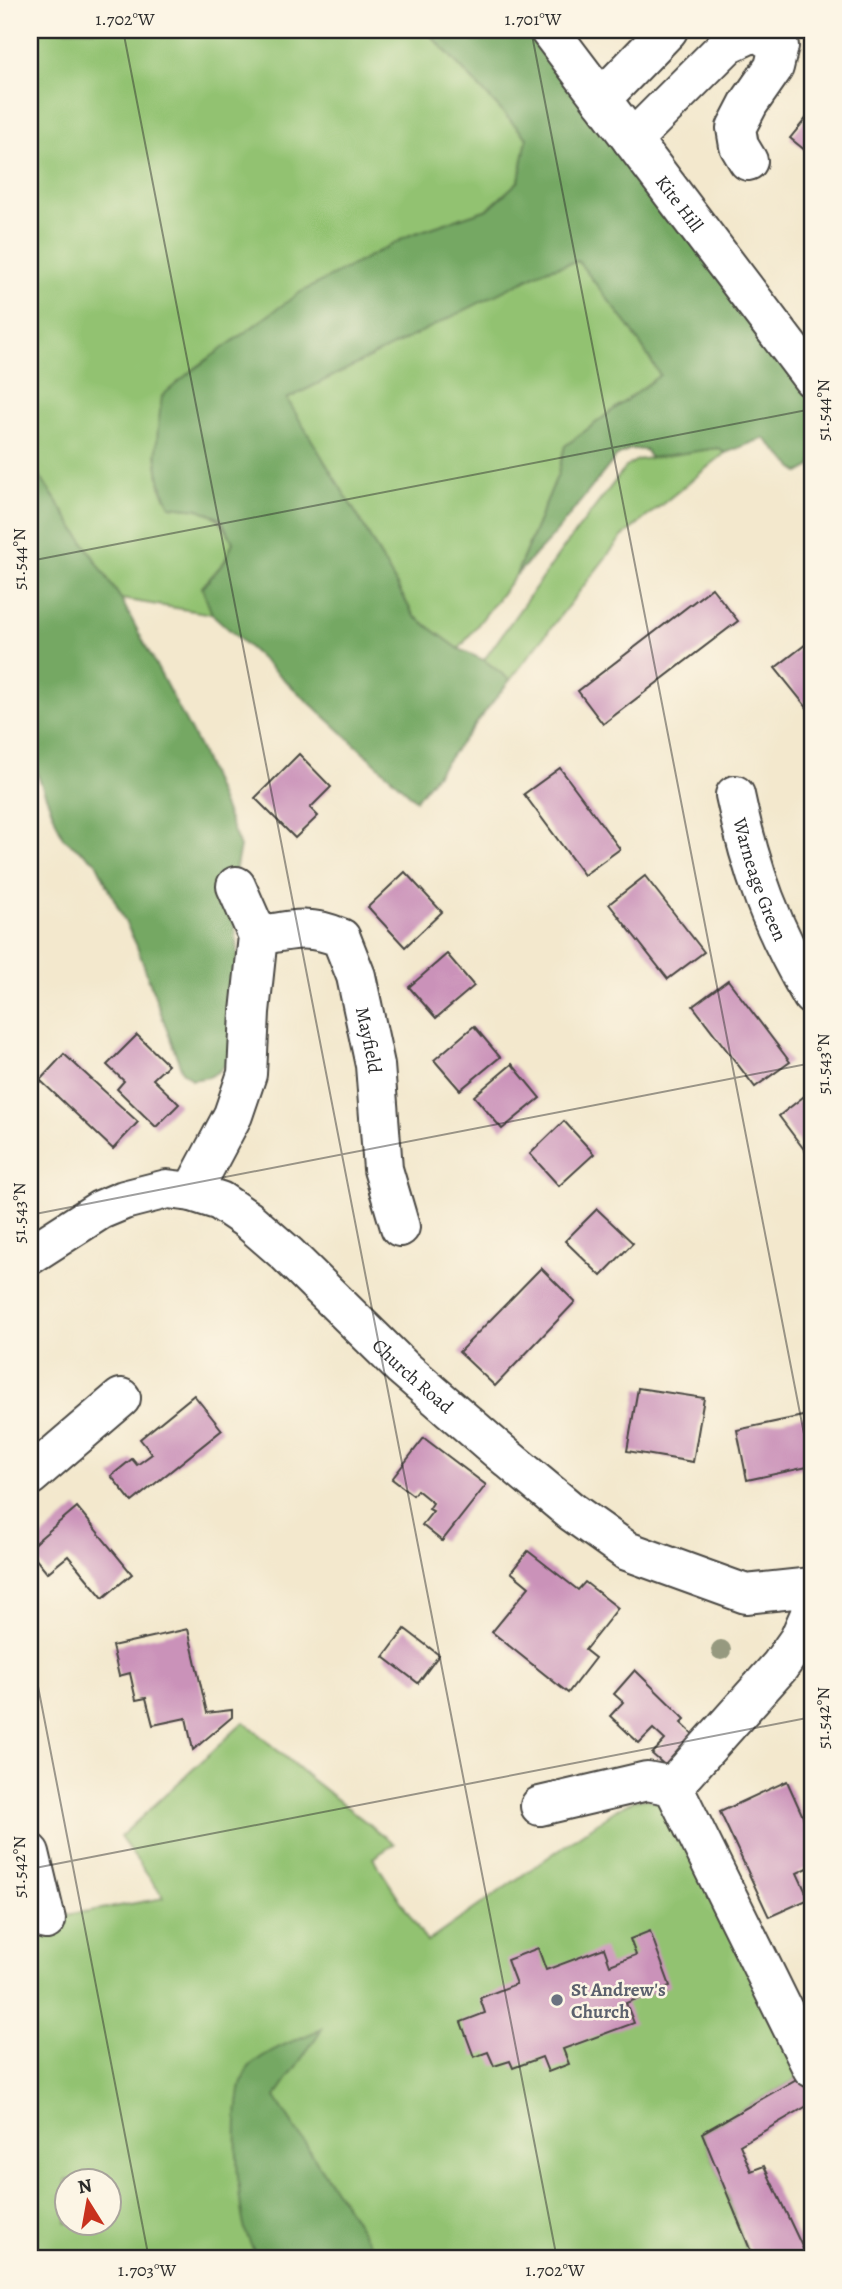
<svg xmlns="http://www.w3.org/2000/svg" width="842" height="2289" font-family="Alegreya,serif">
<rect width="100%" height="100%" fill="#fcf5e5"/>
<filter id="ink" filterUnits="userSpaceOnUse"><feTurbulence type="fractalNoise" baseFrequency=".0143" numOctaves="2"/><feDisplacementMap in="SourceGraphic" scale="14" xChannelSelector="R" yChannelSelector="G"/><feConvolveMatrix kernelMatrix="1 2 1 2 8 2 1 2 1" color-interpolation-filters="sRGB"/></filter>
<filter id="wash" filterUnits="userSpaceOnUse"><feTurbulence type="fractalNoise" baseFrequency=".00686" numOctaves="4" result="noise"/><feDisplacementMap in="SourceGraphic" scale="28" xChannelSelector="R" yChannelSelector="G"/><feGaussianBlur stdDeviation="1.57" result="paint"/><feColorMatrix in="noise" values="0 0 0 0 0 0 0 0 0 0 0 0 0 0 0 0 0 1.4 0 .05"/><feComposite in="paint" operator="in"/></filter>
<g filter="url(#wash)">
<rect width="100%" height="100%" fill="#f3e8cd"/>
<g fill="#92c271" stroke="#5e764e" stroke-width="2" fill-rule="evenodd">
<path d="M30,30h396l101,108 -8,43 -31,28 -78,26 -254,219 4,33 10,19c37,4 45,2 63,36l-8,19 -23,26 10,27 -91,-15 -91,-138z"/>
<polygon points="578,261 631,329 660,375 565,446 558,474 516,575 459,649 414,616 360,520 286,399 545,270"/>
<polygon points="718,448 725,453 622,537 510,680 484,660 562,550 626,467 637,460"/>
<path d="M244,1722l67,57 83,65 -21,14 54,84 190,-133c21,-11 24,-14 46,-5l144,269 -105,60 21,50 27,76h-370l-15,-22 -43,22h-292v-334l31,-9 103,-18 -44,-61zM66,2180h42v42h-42z"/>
</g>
<g fill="#75a863" stroke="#506a47" stroke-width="2">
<path d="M426,30h103l32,37 251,334v65l-13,7 -35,-35 -39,15 -7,-5 -68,10 -4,-8 -16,-1 -14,8 -63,79 -37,39 42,-101 7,-28 95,-71 -29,-46 -53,-68 -33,9 -258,129 73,121 54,96 45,33 25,11 26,20 -94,120 -204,-186 -10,-26 23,-27 8,-19 -12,-23 -22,-10 -29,-3c-20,-38 -13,-69 -8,-110l28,-24 109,-79 111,-58 78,-26 31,-28 8,-43z"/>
<polygon points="30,461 121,599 200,749 240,847 236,866 234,915 242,1005 233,1056 219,1071 209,1077 192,1080 182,1071 136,944 96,862 63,838 36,771 38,735 30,691"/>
<path d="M322,2029l-47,68 105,162h-121c-5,-9 -11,-19 -14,-29 -8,-29 -16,-144 5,-164 17,-16 50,-28 72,-37z"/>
</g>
<g id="blocks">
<g fill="#ca92b9">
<polygon points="812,111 812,156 790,138"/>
<polygon points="712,588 738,621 603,724 578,691"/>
<polygon points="810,641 812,644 812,714 775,668"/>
<polygon points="299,754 331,787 310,808 318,816 295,838 255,798"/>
<polygon points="560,768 620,849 584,875 524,794"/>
<polygon points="405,872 442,912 405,947 368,907"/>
<polygon points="645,876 704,952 668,979 609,904"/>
<polygon points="447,954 474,986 436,1018 409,987"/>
<polygon points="728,980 790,1062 755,1087 693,1006"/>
<polygon points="474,1026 500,1057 460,1090 434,1060"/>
<polygon points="137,1035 168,1065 153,1079 179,1104 156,1127 117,1089 124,1081 107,1065"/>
<polygon points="64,1054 138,1122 113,1149 40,1080"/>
<polygon points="512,1064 540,1098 502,1129 474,1096"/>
<polygon points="812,1090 812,1160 779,1116"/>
<polygon points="564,1121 594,1154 559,1186 530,1154"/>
<polygon points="597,1209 633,1243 601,1276 565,1241"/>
<polygon points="541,1268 575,1302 495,1386 459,1352"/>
<polygon points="638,1388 704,1398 693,1462 627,1451"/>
<polygon points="194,1395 222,1430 132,1502 111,1476 132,1459 137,1465 152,1454 140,1439"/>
<polygon points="812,1414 812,1466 747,1480 737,1430"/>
<polygon points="424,1438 486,1485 442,1541 422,1525 433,1511 429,1509 433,1503 417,1490 413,1495 392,1479"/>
<polygon points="77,1507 132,1574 103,1598 68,1556 47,1573 30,1552 30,1547"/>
<polygon points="528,1551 578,1590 585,1582 618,1608 585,1650 595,1658 568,1693 492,1632 529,1587 511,1572"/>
<polygon points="188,1629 207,1713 232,1710 232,1717 193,1750 186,1718 153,1725 146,1698 136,1700 130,1673 119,1676 112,1646"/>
<polygon points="405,1629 439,1655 418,1683 384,1657"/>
<polygon points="635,1670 685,1719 681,1723 697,1738 668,1768 652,1754 665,1740 653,1729 639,1743 610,1716 623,1702 614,1694"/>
<polygon points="787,1781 804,1819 812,1815 812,1866 797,1873 809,1899 769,1917 720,1812"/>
<polygon points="650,1931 670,1986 626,2003 634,2023 563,2049 569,2064 548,2072 542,2057 513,2068 510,2061 494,2066 488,2052 474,2057 461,2022 485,2013 480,1998 516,1984 507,1960 538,1948 546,1970 604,1948 610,1965 636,1955 630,1939"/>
<polygon points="807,2073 812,2084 812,2103 740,2145 751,2171 764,2166 808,2259 754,2259 702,2133"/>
</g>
</g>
</g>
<g filter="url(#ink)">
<use href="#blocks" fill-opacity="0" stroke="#494743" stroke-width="2"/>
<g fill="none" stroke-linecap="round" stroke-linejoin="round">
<g stroke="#494743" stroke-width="42">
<g id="minor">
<path id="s1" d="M549,30l263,348"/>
<polyline points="601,99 668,30"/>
<polyline points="632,140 728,44 756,31 779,46 774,67 749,103 736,128 739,146 748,161"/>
<path id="s2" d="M735,795c16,77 37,133 77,201"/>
<path id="s3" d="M258,936c32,-6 52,-12 83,2l15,38 19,89 8,104 17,58"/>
<polyline points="192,1192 233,1115 247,1074 250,1012 258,936 236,886"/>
<path id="s4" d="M30,1255l70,-45 24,-10 43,-11 25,3 28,9 28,19 39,34 115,113 98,85 72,60 55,39 119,43 66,-7"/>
<polyline points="30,1476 121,1398"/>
<polyline points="673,1786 780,1666 799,1639 810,1614 811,1587"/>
<polyline points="540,1806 647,1781 673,1786 812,2068"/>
<polyline points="30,1853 46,1920"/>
</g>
</g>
<use href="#minor" stroke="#fff" stroke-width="38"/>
</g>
<circle fill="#96997f" cx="721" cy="1650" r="10"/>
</g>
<path fill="none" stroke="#2b2b2b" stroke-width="2" stroke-opacity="0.45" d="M123,30l434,2229M531,30l281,1445M30,561l782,-152M30,1215l782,-152M30,1645l119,614M30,1869l782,-152"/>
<circle fill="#6b7280" stroke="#fcf5e5" stroke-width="2.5" cx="557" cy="2000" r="7"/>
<g text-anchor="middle" stroke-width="5" stroke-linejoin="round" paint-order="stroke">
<g font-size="19" fill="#2b2b2b" stroke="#fcf5e5">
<text dy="7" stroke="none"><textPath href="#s1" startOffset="217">Kite Hill</textPath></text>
<text dy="7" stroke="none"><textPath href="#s2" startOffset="88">Warneage Green</textPath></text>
<text dy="7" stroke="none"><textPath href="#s3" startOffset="191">Mayfield</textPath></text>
<text dy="7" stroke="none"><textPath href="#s4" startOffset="469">Church Road</textPath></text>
</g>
<g font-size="19" font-weight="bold" fill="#5b616d" stroke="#fcf5e5" text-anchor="start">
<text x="571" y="1996">St Andrew's<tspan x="571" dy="22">Church</tspan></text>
</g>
</g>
<rect width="842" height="2289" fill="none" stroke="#fcf5e5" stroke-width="77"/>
<g transform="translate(88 2202) rotate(349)"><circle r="33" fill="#fcf5e5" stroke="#a8a49b" stroke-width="2"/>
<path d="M0-5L12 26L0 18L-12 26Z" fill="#c8321e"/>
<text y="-10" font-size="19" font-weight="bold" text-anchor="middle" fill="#2b2b2b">N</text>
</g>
<rect x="38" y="38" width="766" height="2212" fill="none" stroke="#2b2b2b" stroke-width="2.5"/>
<g font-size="18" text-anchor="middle" fill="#2b2b2b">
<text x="125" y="25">1.702°W</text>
<text x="533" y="25">1.701°W</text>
<text transform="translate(823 410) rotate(-90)" y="6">51.544°N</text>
<text transform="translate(19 559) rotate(-90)" y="6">51.544°N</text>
<text transform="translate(823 1064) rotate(-90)" y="6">51.543°N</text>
<text transform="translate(19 1213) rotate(-90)" y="6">51.543°N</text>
<text transform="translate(823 1718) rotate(-90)" y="6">51.542°N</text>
<text transform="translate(19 1867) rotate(-90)" y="6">51.542°N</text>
<text x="147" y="2276">1.703°W</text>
<text x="555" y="2276">1.702°W</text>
</g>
</svg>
